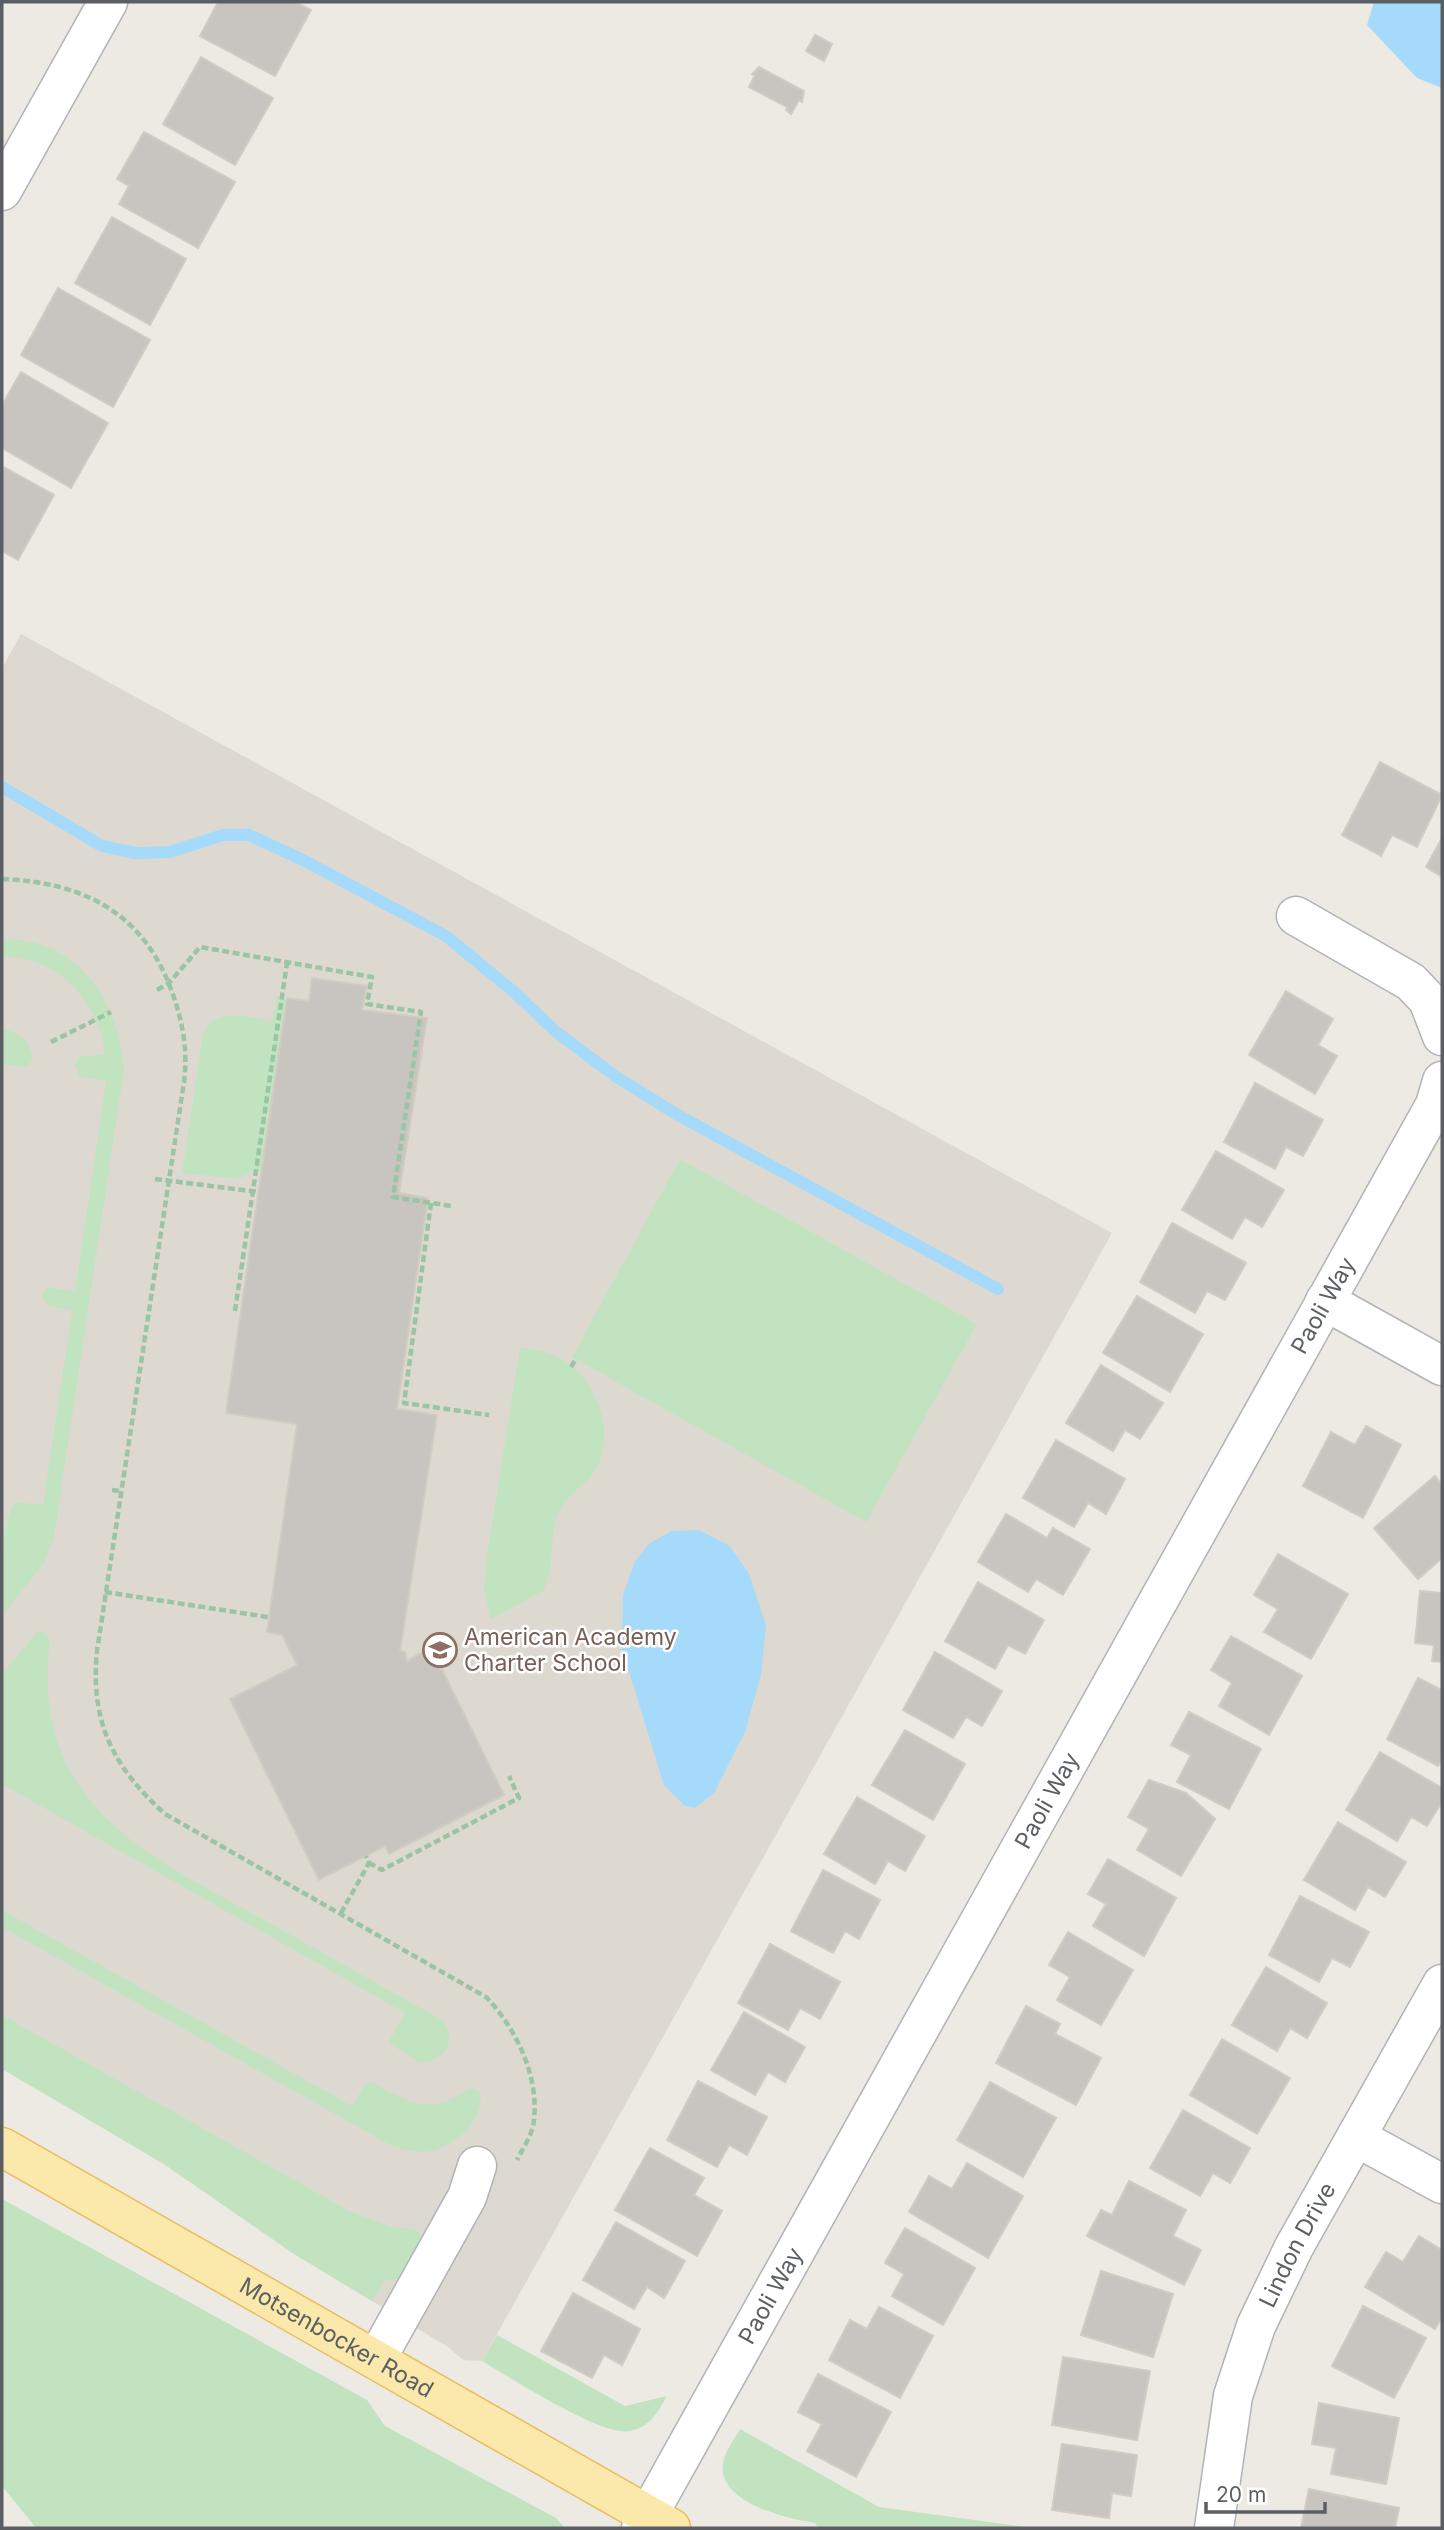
<svg xmlns="http://www.w3.org/2000/svg" width="1444" height="2530" font-family="Inter,sans-serif">
<rect width="100%" height="100%" fill="#edeae3"/>
<polygon fill="#ddd9d1" points="21,634 1112,1233 482,2361 463,2360 448,2347 294,2254 164,2164 2,2068 2,668"/>
<g fill="#c2e3c0">
<path d="M2,939c76,-2 117,62 122,131l-70,467 -10,26 -42,53c0,-27 -2,-94 13,-114l28,3 29,-195 -22,-4 -9,-9 7,-10 27,5 31,-211 -27,-5 -4,-11 3,-8 27,-3c-7,-55 -46,-96 -103,-98z"/>
<path d="M277,996l10,2 -25,174 -10,-1 -13,8 -57,-6 21,-139c12,-29 44,-16 69,-13z"/>
<path d="M2,1030c18,0 28,12 31,29l-6,8 -25,-3z"/>
<polygon points="680,1159 977,1324 866,1522 572,1357"/>
<path d="M520,1347c10,2 21,3 31,7 43,17 66,72 46,113 -10,19 -30,26 -38,45 -11,24 -3,56 -16,79l-52,28 -7,-29 2,-28z"/>
<path d="M38,1631l8,2 4,7c-21,164 98,216 218,282 59,33 117,66 176,99 13,22 0,40 -24,41l-32,-19 17,-30 -403,-229v-110z"/>
<path d="M2,1910l350,196 13,-22 6,-2c22,11 47,29 73,20 10,-3 19,-10 30,-14l6,4c6,29 -30,59 -57,60 -11,0 -23,-4 -33,-7l-388,-218z"/>
<polygon points="2,2015 351,2212 392,2227 416,2229 423,2238 401,2278 385,2281 372,2301 294,2254 164,2164 2,2069"/>
<polygon points="2,2199 367,2400 385,2426 556,2518 565,2528 36,2528 2,2486"/>
<path d="M497,2335l128,71 42,-10c-10,17 -17,32 -38,35 -27,6 -120,-54 -147,-70z"/>
<path d="M740,2429l139,78 153,21h-214l-3,-5c-28,-4 -99,-21 -92,-60 2,-11 11,-24 17,-34z"/>
</g>
<g fill="#a6dafa">
<polygon points="1374,2 1442,2 1442,88 1417,78 1367,25"/>
<polygon points="699,1530 730,1546 749,1574 766,1625 761,1675 745,1732 714,1793 695,1808 685,1806 664,1785 622,1649 623,1595 635,1561 649,1544 671,1531"/>
</g>
<g fill="none" stroke-linecap="round" stroke-linejoin="round">
<polyline stroke="#a6dafa" stroke-width="12" points="2,787 102,846 136,853 170,852 223,835 249,835 303,860 446,936 514,992 555,1031 615,1076 676,1114 998,1289"/>
</g>
<g fill="#c8c5c0" stroke="#d1ccc2" stroke-width="2">
<polygon points="218,2 295,2 311,10 275,76 200,36"/>
<polygon points="815,35 832,44 824,61 806,51"/>
<polygon points="201,57 273,98 235,165 163,124"/>
<polygon points="759,67 804,91 802,102 799,100 791,114 786,110 787,107 749,87 755,75 752,74"/>
<polygon points="144,132 235,182 198,248 119,204 129,186 117,179"/>
<polygon points="112,217 186,259 150,325 75,283"/>
<polygon points="58,288 150,340 113,407 21,355"/>
<polygon points="21,372 108,423 71,488 2,448 2,405"/>
<polygon points="2,466 54,495 18,560 2,551"/>
<polygon points="1380,762 1442,795 1417,847 1392,835 1381,856 1342,835"/>
<polygon points="1442,838 1442,877 1426,867"/>
<polygon points="312,978 367,986 362,1010 427,1018 399,1193 428,1198 397,1409 437,1415 400,1651 405,1652 407,1661 431,1647 504,1795 389,1854 385,1846 319,1880 230,1699 297,1665 282,1635 267,1632 297,1424 226,1413 287,998 309,1001"/>
<polygon points="1286,991 1333,1019 1318,1045 1337,1056 1315,1094 1249,1055"/>
<polygon points="1255,1083 1323,1120 1303,1156 1286,1147 1275,1169 1224,1142"/>
<polygon points="1216,1151 1284,1190 1262,1227 1245,1217 1232,1239 1182,1210"/>
<polygon points="1172,1223 1246,1263 1225,1300 1207,1291 1195,1313 1140,1282"/>
<polygon points="1137,1296 1203,1334 1170,1392 1103,1353"/>
<polygon points="1101,1365 1163,1403 1140,1439 1125,1430 1113,1451 1066,1423"/>
<polygon points="1366,1426 1401,1445 1363,1518 1303,1486 1331,1432 1355,1445"/>
<polygon points="1056,1440 1125,1479 1106,1514 1088,1503 1074,1527 1023,1498"/>
<polygon points="1435,1476 1442,1485 1442,1558 1418,1579 1374,1528"/>
<polygon points="1006,1514 1047,1538 1053,1528 1090,1549 1063,1595 1036,1579 1028,1592 978,1562"/>
<polygon points="1278,1554 1348,1594 1311,1659 1264,1632 1278,1609 1254,1595"/>
<polygon points="978,1582 1044,1620 1025,1654 1008,1645 995,1669 945,1641"/>
<polygon points="1420,1591 1442,1593 1442,1662 1432,1661 1434,1645 1415,1643"/>
<polygon points="1231,1636 1302,1676 1269,1735 1219,1706 1232,1683 1211,1670"/>
<polygon points="935,1652 1002,1691 982,1726 966,1717 953,1738 903,1710"/>
<polygon points="1418,1678 1442,1690 1442,1759 1438,1766 1387,1739"/>
<polygon points="1189,1712 1261,1749 1229,1809 1177,1782 1191,1755 1171,1745"/>
<polygon points="905,1730 965,1764 933,1820 872,1785"/>
<polygon points="1380,1752 1442,1788 1442,1802 1427,1826 1411,1817 1397,1841 1346,1810"/>
<polygon points="1149,1780 1186,1793 1215,1819 1181,1876 1137,1850 1149,1829 1128,1817"/>
<polygon points="857,1797 925,1836 905,1871 888,1861 875,1884 824,1854"/>
<polygon points="1338,1822 1406,1862 1385,1897 1368,1887 1355,1910 1304,1880"/>
<polygon points="1108,1859 1176,1898 1144,1956 1093,1926 1106,1904 1088,1894"/>
<polygon points="823,1870 880,1900 859,1939 845,1931 833,1953 791,1931"/>
<polygon points="1300,1896 1369,1932 1350,1967 1332,1958 1319,1982 1269,1955"/>
<polygon points="1068,1932 1133,1970 1101,2025 1057,2000 1070,1977 1049,1965"/>
<polygon points="770,1944 840,1982 820,2019 800,2008 788,2030 738,2003"/>
<polygon points="1266,1967 1327,2003 1307,2038 1290,2028 1277,2051 1232,2025"/>
<polygon points="1026,2006 1060,2024 1055,2034 1101,2058 1076,2105 996,2063"/>
<polygon points="744,2012 805,2047 785,2082 768,2072 755,2095 711,2070"/>
<polygon points="1222,2039 1290,2078 1257,2134 1190,2095"/>
<polygon points="698,2081 767,2117 747,2155 729,2145 717,2167 667,2140"/>
<polygon points="990,2082 1056,2118 1023,2177 957,2140"/>
<polygon points="1183,2110 1250,2148 1230,2183 1213,2173 1200,2196 1150,2168"/>
<polygon points="650,2148 704,2178 694,2195 722,2211 697,2256 615,2210"/>
<polygon points="967,2163 1023,2196 988,2258 909,2212 929,2176 952,2189"/>
<polygon points="1129,2181 1186,2210 1173,2236 1201,2250 1184,2285 1087,2236 1101,2210 1112,2215"/>
<polygon points="616,2222 685,2261 664,2298 647,2287 634,2309 583,2280"/>
<polygon points="905,2228 975,2268 943,2325 892,2296 904,2274 885,2263"/>
<polygon points="1419,2236 1442,2250 1442,2317 1435,2329 1365,2287 1386,2252 1403,2262"/>
<polygon points="1101,2271 1173,2294 1153,2357 1081,2335"/>
<polygon points="573,2293 640,2329 622,2365 604,2355 592,2378 541,2351"/>
<polygon points="1363,2306 1426,2338 1394,2398 1332,2366"/>
<polygon points="879,2307 933,2336 900,2398 829,2360 850,2320 867,2329"/>
<polygon points="1063,2357 1150,2371 1137,2440 1052,2425"/>
<polygon points="818,2374 891,2412 856,2477 807,2451 822,2424 798,2412"/>
<polygon points="1319,2403 1399,2418 1386,2484 1331,2474 1336,2448 1312,2444"/>
<polygon points="1062,2444 1137,2455 1131,2496 1112,2493 1109,2518 1052,2510"/>
<polygon points="1309,2489 1399,2508 1395,2528 1301,2528"/>
</g>
<g fill="none" stroke-linecap="round" stroke-linejoin="round">
<g stroke="#b0b4b7" stroke-width="41">
<g id="minor">
<polyline points="2,191 108,2"/>
<polyline points="1296,916 1411,982 1428,1000 1442,1036"/>
<polyline points="1325,1301 1442,1366"/>
<polyline points="1356,2137 1442,2184"/>
<polyline points="377,2358 467,2197 477,2166"/>
<path id="s1" d="M641,2528l794,-1423 7,-24"/>
<path id="s2" d="M1214,2528l19,-132 23,-70 38,-79 148,-263"/>
</g>
</g>
<g stroke="#e9bc60" stroke-width="41">
<g id="major">
<path id="s3" d="M2,2147l669,381"/>
</g>
</g>
<g stroke="#9ac4a4" stroke-width="4.5" stroke-dasharray="7 3.5" stroke-linecap="butt">
<path d="M2,879c81,3 142,34 170,113 11,31 16,58 12,90l-87,569c-7,71 16,116 68,163l321,183c30,31 53,79 48,123 -1,14 -11,28 -17,40"/>
<polyline points="157,990 169,983 200,947 372,977 367,1004 421,1012 393,1197 451,1206"/>
<polyline points="51,1042 111,1012"/>
<polyline points="155,1179 259,1192"/>
<polyline points="431,1203 404,1403 489,1415"/>
<polyline points="235,1311 287,963"/>
<polyline points="571,1367 576,1359"/>
<polyline points="112,1490 121,1491"/>
<polyline points="105,1592 268,1617"/>
<polyline points="369,1863 382,1870 519,1798 509,1776"/>
<polyline points="341,1913 369,1863 366,1856"/>
</g>
<use href="#minor" stroke="#fff" stroke-width="38"/>
<use href="#major" stroke="#fae9aa" stroke-width="38"/>
</g>
<defs>
<g id="school-ring" transform="scale(1.75)"><circle r="9.5" fill="#fff" stroke="#8d6e63" stroke-width="1.5"/><path d="M0-5L7-2L0 1L-7-2ZM-4 1L0 2.5L4 1V4Q0 6-4 4Z" fill="#8d6e63"/></g>
</defs>
<g fill-rule="evenodd">
<use href="#school-ring" x="440" y="1650"/>
</g>
<g text-anchor="middle" stroke-width="5" stroke-linejoin="round" paint-order="stroke">
<g font-size="23" fill="#5b5f63" stroke="#fff">
<text dy="8" stroke="none"><textPath href="#s1" startOffset="1400">Paoli Way</textPath></text>
<text dy="8" stroke="none"><textPath href="#s1" startOffset="833">Paoli Way</textPath></text>
<text dy="8" stroke="none"><textPath href="#s2" startOffset="298">Lindon Drive</textPath></text>
<text dy="8" stroke="none"><textPath href="#s1" startOffset="266">Paoli Way</textPath></text>
<text dy="8" stroke="none"><textPath href="#s3" startOffset="385">Motsenbocker Road</textPath></text>
</g>
<g font-size="23" fill="#785e54" stroke="#fff" text-anchor="start">
<text x="464" y="1645">American Academy<tspan x="464" dy="26">Charter School</tspan></text>
</g>
</g>
<rect width="1444" height="2530" fill="none" stroke="#5b5f63" stroke-width="7"/>
<path d="M1206 2502v10h119v-10" fill="none" stroke="#5b5f63" stroke-width="3.5"/>
<text x="1216" y="2502" font-size="21" fill="#5b5f63" stroke="#ffffff" stroke-width="5" paint-order="stroke">20 m</text>
</svg>
